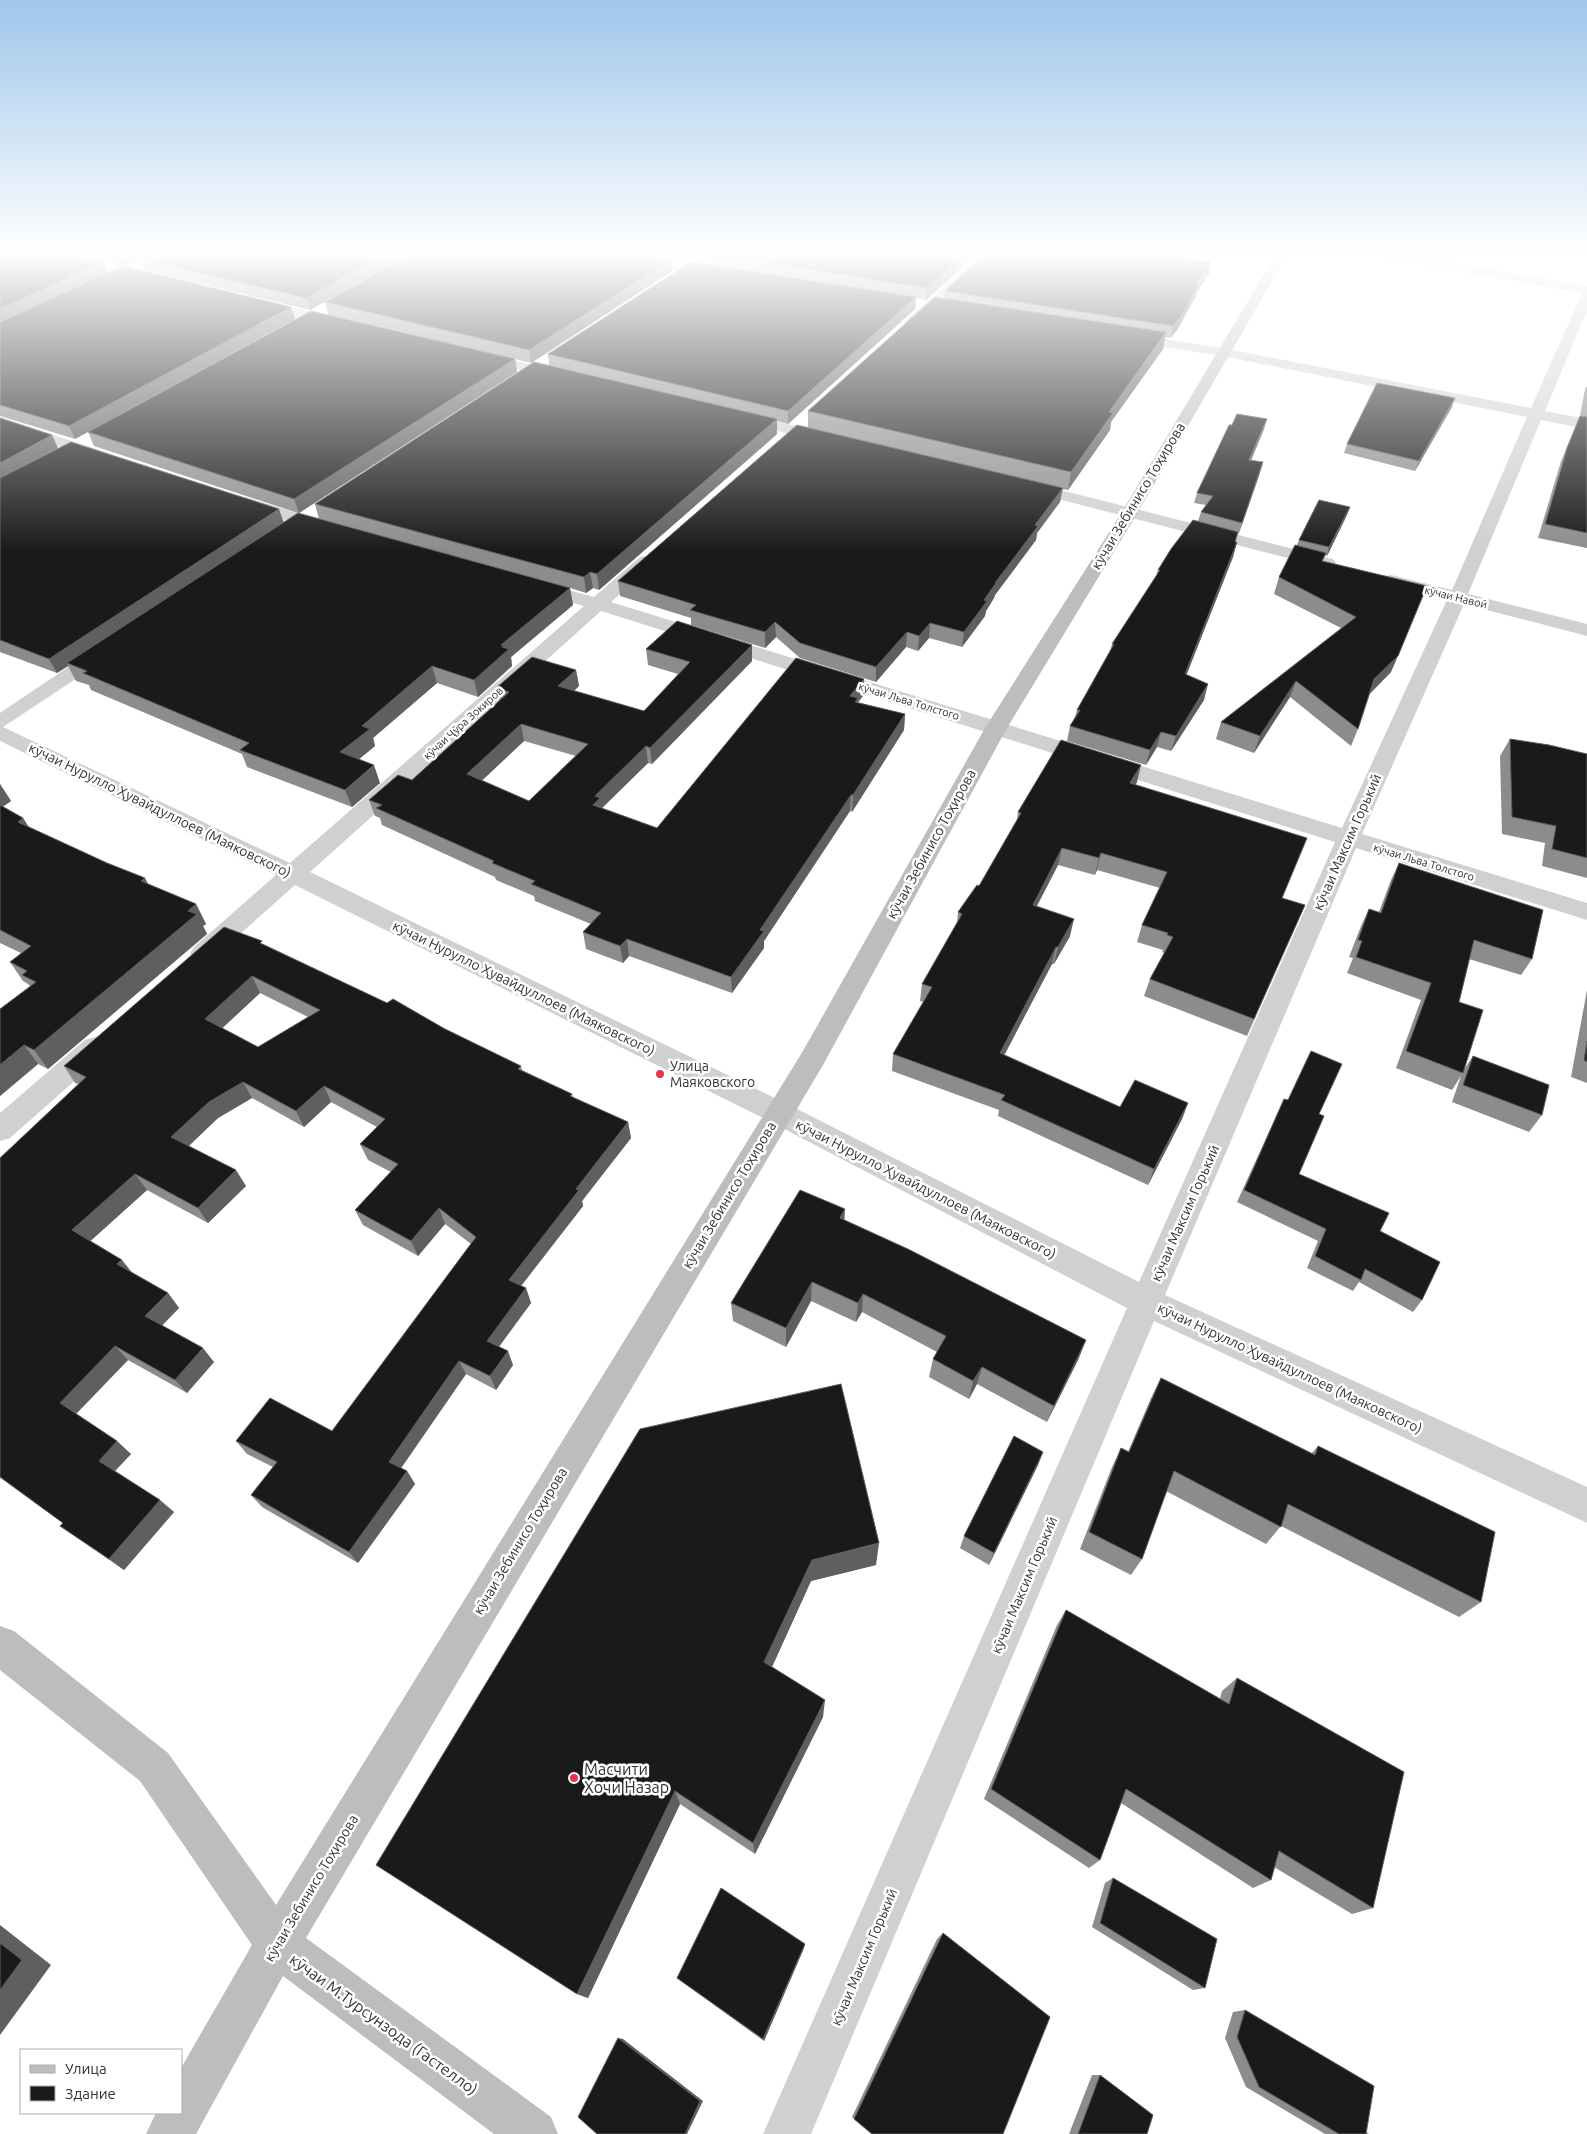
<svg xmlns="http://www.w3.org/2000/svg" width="1587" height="2134" font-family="Ubuntu,sans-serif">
<rect width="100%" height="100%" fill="#fff"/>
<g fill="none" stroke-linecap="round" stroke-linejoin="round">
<g fill="#d0d0d0" fill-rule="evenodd">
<polygon points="35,252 56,252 158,275 160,278 154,282 37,255"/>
<polygon points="578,252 606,252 719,269 725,273 719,277 584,256"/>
<polygon points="982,252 995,252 916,326 906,326 904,323 906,320"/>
<path d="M1368,252h25l194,34v24l-42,101 42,8v10l-46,-9 -73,174 119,30v12l-123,-32 -102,230 225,69v17l-231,-72 -191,447 422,192v36l-433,-202 -343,813h-48l364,-826 -358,-187 -474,-236 -83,74 -9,3 -9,-3 -4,-6 4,-6 82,-72 -276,-134v-28l95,-64 7,-2 7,2 3,4 -3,4 -106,70 287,136 294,-257 -55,-15 -3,-4 3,-4 6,-2 59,16 46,-40 6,-1 6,1 3,4 -3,4 -41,37 731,226 105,-228 -62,-16 -3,-4 3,-4 6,-1 61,15 75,-173 -305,-61 -95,-15 -7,-4 7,-4 95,15 309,60 51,-115 -208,-37zM601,611l734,231 -196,440 -350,-177 -479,-233z"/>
<polygon points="257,299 346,320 348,323 341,327 252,306 251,303"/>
<polygon points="480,352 567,373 569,376 567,379 562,380 475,359 473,356"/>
<polygon points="741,413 833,435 836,438 833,441 828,443 736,421 733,418 736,415"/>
<polygon points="0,417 108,453 110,456 108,459 96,459 0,427"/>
<polygon points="1025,481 1333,559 1336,563 1333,567 1327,568 1019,489 1017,486 1019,483"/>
<polygon points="245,497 334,524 337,528 334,532 328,533 239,506 237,502 239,498"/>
<polygon points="95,1037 105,1040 109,1047 105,1054 10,1138 0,1141 0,1113 85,1040"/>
</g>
<polygon fill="#bdbdbd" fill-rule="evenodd" points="1277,252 1289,252 1138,512 1007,728 823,1065 306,1938 551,2117 558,2134 494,2134 283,1976 196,2134 146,2134 156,2113 181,2113 181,2068 252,1945 140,1781 0,1670 0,1626 14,1631 168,1753 276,1905 803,1051 985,728 1122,512"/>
</g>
<g fill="#8c8c8c" fill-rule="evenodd">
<polygon points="0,252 104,262 108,273 291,307 295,319 75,439 0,416"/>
<polygon points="62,252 413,252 310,310 144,270 140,259 124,266"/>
<polygon points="415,252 703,252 687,262 671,260 672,271 531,363 515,359 517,372 299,513 319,519 315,504 549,365 548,354 705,264 704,253 979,252 926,300 916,298 915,309 788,424 777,421 777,434 599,590 593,588 586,593 570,588 573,605 511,657 512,666 478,697 437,683 373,738 375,746 359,759 380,783 352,807 247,767 242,754 91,690 89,685 76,681 68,666 57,673 0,652 0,418 58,448 284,522 298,513 94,446 88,432 328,314 325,302"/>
<polygon points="987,252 1193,252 1188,259 1211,262 1209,274 1197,292 1196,296 1177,330 1170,338 1165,337 1163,349 1111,422 1110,430 1068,490 1062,489 1060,502 1037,533 1036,540 995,595 994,598 986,611 985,616 962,647 929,638 918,651 906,647 876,682 800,658 776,637 765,648 691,625 691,618 620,596 618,581 808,428 808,411 944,299 945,291"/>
<polygon points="1587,386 1587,548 1538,538 1561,461 1580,416 1586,417 1580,416 1585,389"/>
<polygon points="1452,407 1415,471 1344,453 1347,444"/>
<polygon points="1267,419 1264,429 1251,460 1260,473 1239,533 1238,533 1235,542 1237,542 1233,557 1186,675 1204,700 1171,751 1157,747 1146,765 1067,741 1070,726 1075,717 1077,710 1110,652 1112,644 1156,576 1158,570 1198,521 1201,512 1206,505 1194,503 1197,493 1232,425"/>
<polygon points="1350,507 1347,515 1327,556 1325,555 1323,561 1391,672 1370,694 1358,729 1351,746 1290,697 1254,753 1216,739 1221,722 1341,628 1274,594 1279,577 1297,545 1299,540"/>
<path d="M646,649l106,12 -100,103 -4,-1 -46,45 55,20 206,-132 -5,7 47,11 -1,16 -52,82 -2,-1 -86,130v7l-32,45 -103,-37 -6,7 -37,-14 -3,-17 8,-8 -56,-23 -1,-5 -38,-16 -1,-3 -113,-52 -2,-7 -5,-2 -6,-16 43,-20 87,-78 -3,-14 80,-18 3,16 -5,5 70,20 34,-37 -30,-9zM524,741l52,15 -47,45 -47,-21z"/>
<polygon points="1510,739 1587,754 1587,878 1542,866 1545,843 1502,834 1500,756"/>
<polygon points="1137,782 1135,785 1282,898 1305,905 1247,1036 1144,996 1150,979 1164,953 1162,952 1163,950 1137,942 1142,925 1160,888 1097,870 1095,875 1058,865 1037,906 1070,936 1054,964 1052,964 1004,1055 1120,1107 1188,1103 1182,1119 1148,1185 998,1116 999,1110 892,1071 893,1054 924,1002 920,1001 922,984 957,923 958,912 979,886 1017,820 1018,812"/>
<polygon points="0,784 11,801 3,807 23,818 29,827 107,863 145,878 147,884 196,904 206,924 203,926 207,934 48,1069 38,1064 0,1096 30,986 28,984 23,981 10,962 21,953 0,943"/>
<polygon points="1399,863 1532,959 1521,975 1469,959 1459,1002 1463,1071 1473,1056 1542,1115 1529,1132 1452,1102 1461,1076 1452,1090 1396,1068 1421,1000 1347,973 1353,958 1349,957 1361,926 1369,909 1379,912 1391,880"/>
<path d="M263,944l124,59 58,26 76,37 1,4 50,24 1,3 55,25 3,16 -49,63 1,5 -62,80 5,2 5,15 -32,43 14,19 -17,25 -30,-16 -65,94 6,3 8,13 -57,79 -96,-56 -11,-12 22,-28 -26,-13 -11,-13 96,-10 139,-187 -26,-20 -27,32 -55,-31 -8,-15 36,-38 -23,-12 -8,-16 17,-17 -46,-25 -27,25 -52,-29 -34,20 -29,28 57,40 -38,37 -61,-33 -57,51 43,33 35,19 11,15 -17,18 52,36 -27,31 -59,-33 -52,54 55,40 -16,17 59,41 -50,58 -64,-44 3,-3 -63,-46 79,-393 -4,-1 -11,-17zM260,993l48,24 -50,30 -36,-19z"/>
<polygon points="1587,990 1587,1083 1571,1077"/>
<polygon points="1284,1099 1319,1114 1299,1174 1380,1231 1422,1300 1413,1312 1359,1282 1353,1291 1307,1268 1318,1241 1237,1202"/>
<polygon points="845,1220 1079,1358 1047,1422 977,1384 969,1399 929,1377 933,1359 937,1352 862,1312 856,1322 811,1301 786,1347 733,1321 731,1303"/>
<polygon points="1161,1378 1311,1454 1318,1446 1481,1602 1459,1617 1281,1526 1266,1544 1166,1491 1142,1559 1131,1575 1080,1549 1112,1467 1121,1448 1128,1452 1151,1398"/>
<polygon points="640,1429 876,1565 811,1581 772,1667 823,1717 755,1854 680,1804 588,1998 577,1994"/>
<polygon points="1043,1452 1038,1465 989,1565 960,1548 964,1536"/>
<polygon points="1066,1610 1220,1699 1222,1691 1237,1678 1373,1908 1352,1914 1274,1867 1271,1880 1253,1888 1121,1803 1100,1860 1089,1868 984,1799 1057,1625"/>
<polygon points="1113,1878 1205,1988 1193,1990 1092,1927 1105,1883"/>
<polygon points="943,1933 1003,2134 872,2134 852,2117 937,1939"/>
<polygon points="804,1948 764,2041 677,1978"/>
<polygon points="1245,2010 1366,2132 1369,2134 1325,2134 1246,2087 1225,2038 1233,2012"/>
<polygon points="1092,2075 1100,2075 1147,2134 1069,2134"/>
</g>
<g fill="#5f5f5f">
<polygon points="126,252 156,252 124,266 120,254"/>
<polygon points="390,252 413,252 310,310 306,298"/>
<polygon points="686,252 703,252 687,262"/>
<polygon points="968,252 979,252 926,300 927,288"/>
<polygon points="1187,252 1193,252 1179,270 1182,258"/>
<polygon points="671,260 672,271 531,363 529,350"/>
<polygon points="104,262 108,274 0,324 0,309"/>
<polygon points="1211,262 1209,274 1197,292 1196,296 1177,330 1170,338 1173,326 1197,284"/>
<polygon points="916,297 915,309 788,424 788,411"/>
<polygon points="291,307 295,319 75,439 69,426"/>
<polygon points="1166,332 1163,349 1111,422 1110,430 1068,490 1071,472 1109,412"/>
<polygon points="515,359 517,372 299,513 294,499"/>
<polygon points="1455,398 1452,407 1415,471 1419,461"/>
<polygon points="777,419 777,434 599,590 597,574"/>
<polygon points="1267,419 1264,429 1247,470 1249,460"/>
<polygon points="52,435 58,448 0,480 0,463"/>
<polygon points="1263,462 1260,473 1239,533 1242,523"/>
<polygon points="1063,488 1060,502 1037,533 1036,540 995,595 994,598 986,611 985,616 962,647 964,632 995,583 1035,525"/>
<polygon points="1350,507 1347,515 1327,556 1329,547"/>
<polygon points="279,509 284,523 67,663 68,666 57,673 49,659"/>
<polygon points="1237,542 1233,557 1181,689 1185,674"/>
<polygon points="590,572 593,588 586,593 584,577"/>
<polygon points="570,588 573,605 511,657 512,666 478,697 474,680 501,645"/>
<polygon points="775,622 776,637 765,648 765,632"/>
<polygon points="930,623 929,638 918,651 919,636"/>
<polygon points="907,632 906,647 876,682 876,667"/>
<polygon points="752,645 752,661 652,764 650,748"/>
<polygon points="1398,656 1391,672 1367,696 1374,679"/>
<polygon points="432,666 437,683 373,738 375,746 346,770 340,752 362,726"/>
<polygon points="576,670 579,686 561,702 558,686"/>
<polygon points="864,679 863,696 858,701 858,714 850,696"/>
<polygon points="1296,681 1290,697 1254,753 1260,736"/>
<polygon points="1208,684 1204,700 1171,751 1176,736"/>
<polygon points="905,714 904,730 852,812 853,795"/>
<polygon points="521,724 524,741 472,790 467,774"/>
<polygon points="1161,732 1157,747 1146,765 1150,750"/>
<polygon points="646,746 648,763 602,808 593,805 595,796"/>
<polygon points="374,765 380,783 352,807 345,790"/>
<polygon points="1141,765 1137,782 1126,800 1130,783"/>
<polygon points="0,784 11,801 0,808"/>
<polygon points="851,795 850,811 764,941 764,948 732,993 731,977 760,930"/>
<polygon points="23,818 35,838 18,822"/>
<polygon points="1062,848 1058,865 1029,921 1033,905"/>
<polygon points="1101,853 1097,870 1095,875 1099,858"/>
<polygon points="145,878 155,898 141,881"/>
<polygon points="196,904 206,924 203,926 207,934 48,1069 34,1050"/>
<polygon points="1074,919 1070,936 1054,964 1058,947"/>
<polygon points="627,939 629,956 623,963 620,946"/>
<polygon points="1056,947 1052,964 997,1069 1000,1053"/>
<polygon points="252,976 260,993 215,1035 205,1019"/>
<polygon points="24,1045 38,1064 0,1096 0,1065"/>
<polygon points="243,1082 252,1098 218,1118 181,1153 171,1137 209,1102"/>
<polygon points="324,1086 331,1102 304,1127 296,1111"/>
<polygon points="1188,1103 1182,1119 1148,1185 1154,1169"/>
<polygon points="628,1122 631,1138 582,1201 583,1206 514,1295 509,1280 576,1189"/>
<polygon points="236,1170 246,1186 208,1223 198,1208"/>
<polygon points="135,1174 147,1190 85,1246 72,1230"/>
<polygon points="439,1208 445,1224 418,1256 411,1241"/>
<polygon points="845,1209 844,1229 840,1218"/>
<polygon points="122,1260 134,1275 117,1264"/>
<polygon points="812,1282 811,1301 786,1347 786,1328"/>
<polygon points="526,1288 531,1303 493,1355 487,1341"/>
<polygon points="168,1293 179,1308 157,1330 145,1316"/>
<polygon points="863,1294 862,1312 856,1322 858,1303"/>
<polygon points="1086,1340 1079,1358 1047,1422 1054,1406"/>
<polygon points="115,1346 128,1360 74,1416 60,1403"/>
<polygon points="203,1348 214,1362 187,1393 175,1380"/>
<polygon points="508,1351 513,1365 496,1390 490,1376"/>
<polygon points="459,1361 466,1374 397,1474 389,1462"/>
<polygon points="982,1367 977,1384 969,1399 973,1381"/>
<polygon points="117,1441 131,1454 113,1473 99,1461"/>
<polygon points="1043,1452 1038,1465 989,1565 994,1553"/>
<polygon points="407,1471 415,1484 358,1563 349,1552"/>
<polygon points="160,1500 174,1512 124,1570 109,1559"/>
<polygon points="879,1543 876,1565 811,1581 766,1680 764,1662 812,1560"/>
<polygon points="825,1700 823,1717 755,1854 753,1843"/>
<polygon points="675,1791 680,1804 588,1998 577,1994"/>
<polygon points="0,1925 51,1965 0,2035"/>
<polygon points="805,1944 804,1948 764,2041 763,2039"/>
<polygon points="618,2038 623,2039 703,2101 687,2134 685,2134"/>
</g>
<g fill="#1a1a1a" stroke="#5f5f5f" fill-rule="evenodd">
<polygon points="0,252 60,252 104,262 0,309"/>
<polygon points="108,252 126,252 120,254"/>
<polygon points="155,252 390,252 306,298 140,259"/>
<polygon points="415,252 619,252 671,260 529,350 325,302"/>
<polygon points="707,252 968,252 927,288 704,253"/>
<polygon points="987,252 1187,252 1182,258 1211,262 1197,284 1199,284 1180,318 1173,326 945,291"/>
<polygon points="691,262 916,297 788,411 548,354"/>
<polygon points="123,266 291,307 69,426 0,405 0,322"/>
<polygon points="935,297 1166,332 1109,412 1113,413 1071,472 808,411"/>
<polygon points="311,311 515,359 294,499 88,432"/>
<polygon points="534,362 777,419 597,574 590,572 584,577 315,504"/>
<polygon points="1377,383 1455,398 1419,461 1347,444"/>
<polygon points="1237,414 1267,419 1249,460 1263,462 1242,523 1201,512 1213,496 1197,493 1229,425 1232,425"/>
<polygon points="1580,416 1587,417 1587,533 1545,524 1567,448"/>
<polygon points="0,418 52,435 0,463"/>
<polygon points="797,425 1063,488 1035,525 1038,526 995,583 996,583 984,600 987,601 964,632 930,623 919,636 907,632 876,667 800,643 775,622 765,632 690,610 696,605 618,581"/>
<polygon points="71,442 279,509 49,659 0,640 0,478"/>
<polygon points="1319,500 1350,507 1329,547 1299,540"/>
<polygon points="298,513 570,588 501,645 504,646 502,647 509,649 474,680 432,666 362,726 370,729 340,752 374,765 345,790 240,750 249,743 83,673 87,671 67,663"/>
<polygon points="1193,520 1238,532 1235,542 1237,542 1185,674 1208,684 1176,736 1161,732 1150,750 1070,726 1080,710 1077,710 1114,644 1112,644 1160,570 1158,570 1171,549"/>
<polygon points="1295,545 1326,553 1322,561 1427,586 1398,656 1374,679 1358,729 1296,681 1260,736 1221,722 1356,617 1279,577"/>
<path d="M677,621l75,24 -102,103 -4,-2 -51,50 5,2 -7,7 64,23 139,-170 68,21 -14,17 8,2 -3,4 50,12 -52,81h-2l-91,135 4,1 -33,46 -104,-38 -7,7 -37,-14 18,-19 -70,-29 4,-3 -43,-18 2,-2 -118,-53 6,-3 -13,-5 29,-25 14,5 97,-88 -13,-4 36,-31 44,13 -18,16 86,25 46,-49 -44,-13zM521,724l67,20 -59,57 -62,-27z"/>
<polygon points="1510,739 1549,745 1587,754 1587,858 1552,849 1556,826 1512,817"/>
<polygon points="1061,740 1141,765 1130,783 1307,838 1282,898 1305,905 1254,1019 1150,979 1173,937 1167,935 1168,933 1142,925 1167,872 1101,853 1099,858 1062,848 1033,905 1074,919 1058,947 1056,947 1000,1053 1120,1107 1135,1080 1188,1103 1154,1169 1001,1100 1005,1095 893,1054 932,987 922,984 962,914 958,912 977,885 979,886 1021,813 1018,812"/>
<polygon points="0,805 23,818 18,822 107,863 145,878 141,881 196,904 188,911 197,914 34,1050 24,1045 0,1065 0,1009 36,982 22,975 27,971 10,962 31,946 0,930"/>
<polygon points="1399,863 1543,910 1532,959 1474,940 1459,1002 1483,1010 1463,1073 1406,1051 1431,983 1356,957 1362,941 1358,940 1369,909 1381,913"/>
<path d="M224,927l38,14 -2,2 127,60 6,-4 52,30 76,37 -3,3 54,25 -2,2 58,26 -52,67 3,1 -70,90 17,8 -39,53 21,10 -18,25 -31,-15 -70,101 18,9 -58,81 -98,-57 26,-33 -41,-21 34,-43 62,33 144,-194 -37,-29 -28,33 -56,-31 43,-46 -38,-20 25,-25 -61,-33 -28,25 -53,-29 -34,20 -38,35 65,33 -38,38 -63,-34 -63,56 50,30 -5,4 51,29 -23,23 58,32 -28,32 -60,-34 -55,57 57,38 -18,20 61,39 -51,59 -49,-33 3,-3 -63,-46v-319l86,-81 -22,-11zM252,976l68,34 -62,37 -53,-28z"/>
<polygon points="1587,1041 1587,1062 1584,1060"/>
<polygon points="1311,1051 1342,1064 1319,1114 1324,1116 1299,1174 1389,1213 1380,1231 1440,1262 1422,1300 1365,1269 1361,1280 1315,1256 1326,1229 1244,1190 1284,1099 1288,1100"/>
<polygon points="1473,1056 1549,1085 1542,1115 1463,1085"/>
<polygon points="800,1190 845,1209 840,1218 910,1250 1086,1340 1054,1406 982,1367 973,1381 933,1359 946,1336 863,1294 858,1303 812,1282 786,1328 731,1303"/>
<polygon points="1161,1378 1315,1455 1318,1446 1495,1532 1481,1602 1288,1504 1281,1527 1174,1471 1142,1559 1089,1532 1121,1448 1129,1452"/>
<polygon points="841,1384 879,1543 812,1560 764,1662 825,1700 753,1843 675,1791 577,1994 376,1865 640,1429"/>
<polygon points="1014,1436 1043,1452 994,1553 964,1536"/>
<polygon points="1066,1610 1229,1704 1237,1678 1404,1772 1373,1908 1279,1851 1271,1880 1126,1789 1100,1860 991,1789"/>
<polygon points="1113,1878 1217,1939 1205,1988 1100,1923"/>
<polygon points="721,1888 805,1944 763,2039 677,1978"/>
<polygon points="943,1933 1050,2017 1003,2134 872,2134 854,2119"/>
<polygon points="0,1943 22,1960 0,1990"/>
<polygon points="1245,2010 1374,2086 1366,2134 1339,2134 1259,2087 1237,2037"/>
<polygon points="618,2038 700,2101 685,2134 597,2134 578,2117"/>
<polygon points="1100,2075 1153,2115 1147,2134 1078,2134"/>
</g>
<linearGradient id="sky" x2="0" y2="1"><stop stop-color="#9ec6ea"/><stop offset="0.46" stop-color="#fff"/><stop offset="1" stop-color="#fff" stop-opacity="0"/></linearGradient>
<rect width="1587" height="551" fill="url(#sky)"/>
<g fill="#e63946" stroke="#fff" stroke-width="2">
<circle cx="660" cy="1074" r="5"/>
<circle cx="574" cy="1778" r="5"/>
</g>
<g text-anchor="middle" stroke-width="5" stroke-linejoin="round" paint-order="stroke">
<g font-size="11" fill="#333" stroke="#fff">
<text transform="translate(1456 597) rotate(14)" y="4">кӯчаи Навоӣ</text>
<text transform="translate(909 701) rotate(17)" y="4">кӯчаи Льва Толстого</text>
<text transform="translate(463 723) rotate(-42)" y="4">кӯчаи Ҷӯра Зокиров</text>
<text transform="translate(1424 862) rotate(17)" y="4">кӯчаи Льва Толстого</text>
</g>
<g font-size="14" fill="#333" stroke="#fff">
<text transform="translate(1138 496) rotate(-59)" y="5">кӯчаи Зебинисо Тоҳирова</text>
<text transform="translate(160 810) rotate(26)" y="5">кӯчаи Нурулло Ҳувайдуллоев (Маяковского)</text>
<text transform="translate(1347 842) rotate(-66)" y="5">кӯчаи Максим Горький</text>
<text transform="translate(931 844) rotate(-61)" y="5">кӯчаи Зебинисо Тоҳирова</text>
<text transform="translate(524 988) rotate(26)" y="5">кӯчаи Нурулло Ҳувайдуллоев (Маяковского)</text>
<text transform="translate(926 1189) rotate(27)" y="5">кӯчаи Нурулло Ҳувайдуллоев (Маяковского)</text>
<text transform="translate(729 1195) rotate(-59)" y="5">кӯчаи Зебинисо Тоҳирова</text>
<text transform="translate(1185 1213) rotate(-66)" y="5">кӯчаи Максим Горький</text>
<text transform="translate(1290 1368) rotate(25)" y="5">кӯчаи Нурулло Ҳувайдуллоев (Маяковского)</text>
<text transform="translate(520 1541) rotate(-59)" y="5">кӯчаи Зебинисо Тоҳирова</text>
<text transform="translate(1024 1585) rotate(-67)" y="5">кӯчаи Максим Горький</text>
<text transform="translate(311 1888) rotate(-59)" y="5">кӯчаи Зебинисо Тоҳирова</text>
<text transform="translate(864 1957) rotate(-67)" y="5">кӯчаи Максим Горький</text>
</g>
<g font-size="14" fill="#333" stroke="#fff" text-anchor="start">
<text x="670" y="1071">Улица<tspan x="670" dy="16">Маяковского</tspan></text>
</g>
<g font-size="16" fill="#333" stroke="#fff" text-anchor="start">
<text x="584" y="1775">Масчити<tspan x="584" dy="18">Хочи Назар</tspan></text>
</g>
<g font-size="16" fill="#333" stroke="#fff">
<text transform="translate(384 2024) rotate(36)" y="6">кӯчаи М.Турсунзода (Гастелло)</text>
</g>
</g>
<rect x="20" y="2049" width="162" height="65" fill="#ffffff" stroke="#adadad"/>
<rect x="30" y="2065" width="25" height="8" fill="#bdbdbd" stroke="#adadad"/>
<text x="65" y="2074" font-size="15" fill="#333333">Улица</text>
<rect x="30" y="2086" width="25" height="15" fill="#1a1a1a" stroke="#adadad"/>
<text x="65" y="2099" font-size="15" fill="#333333">Здание</text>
</svg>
